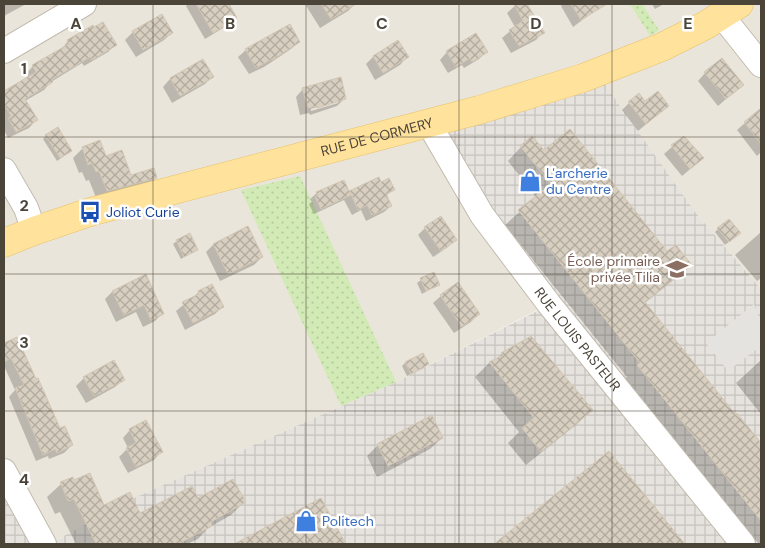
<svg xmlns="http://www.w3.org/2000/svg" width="765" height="548" font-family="'DM Sans',sans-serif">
<defs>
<pattern id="industrial-grid" width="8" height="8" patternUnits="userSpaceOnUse" patternTransform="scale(1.25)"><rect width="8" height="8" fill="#e6e2dd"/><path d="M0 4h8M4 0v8" fill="none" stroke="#c7c3be"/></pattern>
<pattern id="grass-dots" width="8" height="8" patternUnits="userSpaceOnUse" patternTransform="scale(1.25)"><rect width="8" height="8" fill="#d2eab5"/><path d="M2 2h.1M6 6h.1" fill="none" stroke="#b6ca9c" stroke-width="1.8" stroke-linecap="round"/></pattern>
<pattern id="building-cross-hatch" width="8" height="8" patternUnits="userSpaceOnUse" patternTransform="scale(1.25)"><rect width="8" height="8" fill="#d8cfc1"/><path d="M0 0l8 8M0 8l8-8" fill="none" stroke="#b1aa9e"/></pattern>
</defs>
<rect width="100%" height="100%" fill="#f6f3ec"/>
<polygon fill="#eae5da" points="4,4 761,4 761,289 695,212 549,304 396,382 134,498 49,544 15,494 4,500"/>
<g fill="url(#industrial-grid)">
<polygon points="603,82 695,212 761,289 761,544 49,544 134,498 396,382 549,305 435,135"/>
<polygon points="15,493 44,544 4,544 4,500"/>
</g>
<g fill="url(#grass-dots)">
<polygon points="630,4 642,4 659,30 650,36"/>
<polygon points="300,176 396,382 341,406 241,190"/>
</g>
<polygon fill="#e5e3e0" points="754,304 761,324 761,346 728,371 706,343"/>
<g fill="#0003" fill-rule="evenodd">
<polygon points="4,4 26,4 4,16"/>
<polygon points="188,4 227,4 236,18 228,25 205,39 186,6"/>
<polygon points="305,4 355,4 348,11 320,28"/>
<polygon points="517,4 526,4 543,32 536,40 511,53 502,38 515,27 507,13"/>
<polygon points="563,4 604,4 573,27 561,6"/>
<polygon points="652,4 664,4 655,9"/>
<polygon points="133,32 172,33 164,40 136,57 125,40"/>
<polygon points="68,41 115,45 108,52 84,66 82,63 51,82 44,90 25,101 36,120 29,128 8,138 4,130 4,93 28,78 26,74 33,66 61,50"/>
<polygon points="299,42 291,49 264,67 249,74 238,57 246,50"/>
<polygon points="447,52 486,52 479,59 464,68 462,65 448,73 440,60"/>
<polygon points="373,57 407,57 400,65 375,80 366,64"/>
<polygon points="203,61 212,77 205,84 172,103 163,87 170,79"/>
<polygon points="705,73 742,85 718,106 698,81"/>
<path d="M303,89l42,9 -8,8 -27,9 -1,-2 -9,2 -4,-18zM338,100v3l-27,8v-2z"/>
<polygon points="629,103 645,103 668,106 638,131 622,110"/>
<polygon points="761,109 761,152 757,156 737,130"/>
<polygon points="46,136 71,151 57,161 43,139"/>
<polygon points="683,137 695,165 682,176 664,154"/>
<polygon points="521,147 543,152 667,253 690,265 676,278 645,303 735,417 737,415 761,445 761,544 759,544 752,536 750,538 624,380 627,377 505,225 536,197 508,161"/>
<polygon points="83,148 105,158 130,177 156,178 146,188 97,200 89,180 86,181 82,172 79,173 73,158"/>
<polygon points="378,179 380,183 393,189 386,196 391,206 384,212 366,221 361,210 352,215 344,200 314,214 309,204 312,202 310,199 317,193 349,193"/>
<polygon points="425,228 456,239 448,247 433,257 418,235"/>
<polygon points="718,229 736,236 725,245 715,232"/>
<polygon points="761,232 761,278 757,281 735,255"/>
<polygon points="177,241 197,249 181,259 173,244"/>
<polygon points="213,245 262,257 254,265 220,281 206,252"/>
<polygon points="145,276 163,313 155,321 143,327 136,312 116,322 105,299 112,292"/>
<polygon points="421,280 439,284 422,294 417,283"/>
<polygon points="199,292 222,307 215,314 185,330 176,311"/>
<polygon points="441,296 478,314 471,322 454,333 433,303"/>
<polygon points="17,338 60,430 72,445 64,453 49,459 48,456 36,461 9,397 15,390 4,366 4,344"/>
<polygon points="531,338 592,410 577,424 526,465 508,443 519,432 475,377 489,363 495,360 502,354"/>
<polygon points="761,360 761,414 736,383"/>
<polygon points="405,363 428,364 424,368 407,376 402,366"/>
<polygon points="84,378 123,380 115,387 86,403 76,386"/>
<polygon points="130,430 161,452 154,460 128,473 119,457 128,448 123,438"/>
<polygon points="442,438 430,449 377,477 367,456 378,445"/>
<polygon points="609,453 683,544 496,544"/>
<polygon points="72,478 103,507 139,514 197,500 244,502 231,515 208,528 198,539 187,544 76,544 60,512 55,514 47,497 61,484"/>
<polygon points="321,499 345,544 236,544"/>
</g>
<g fill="url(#building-cross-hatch)" stroke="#d3c7b4">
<polygon points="196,4 229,4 237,18 213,33"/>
<polygon points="321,4 356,4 331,19"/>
<polygon points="514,4 527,4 545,33 519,46 509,30 523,21"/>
<polygon points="571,4 607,4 581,20"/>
<polygon points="162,14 173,33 143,50 132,31"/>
<polygon points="103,22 117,45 92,60 90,57 51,80 53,82 25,99 38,120 16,132 8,118 11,116 4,104 4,91 36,72 32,65 69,44 67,40 93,25 94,27"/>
<polygon points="290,24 300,42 272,60 272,59 256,68 245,49"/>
<polygon points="476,33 488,52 472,62 470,58 456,67 446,51"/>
<polygon points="398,40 409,57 383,73 373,56"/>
<polygon points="722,58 744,85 726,99 704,72"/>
<polygon points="203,59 214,77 180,96 170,78"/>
<polygon points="341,77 346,99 317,108 317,106 308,108 302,88"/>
<polygon points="658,91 669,106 646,124 628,102 639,93 645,101"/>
<polygon points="761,108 761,144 744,122"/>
<polygon points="58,127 72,151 60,158 45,135"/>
<polygon points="570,129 667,251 676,245 692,265 645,302 736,415 737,413 761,443 761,521 637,365 640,363 518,210 551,184 520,146 532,136 544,150"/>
<polygon points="684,136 704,158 690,169 671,145"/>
<polygon points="100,140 106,156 122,150 131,175 154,168 157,178 107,191 99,171 96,172 92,163 88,165 82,147"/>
<polygon points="379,177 381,182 389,178 395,190 386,194 392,206 372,215 367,205 358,210 350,192 351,195 321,209 315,197 318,195 316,192 344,180 349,191"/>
<polygon points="441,216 457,240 441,251 424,227"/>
<polygon points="729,219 741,233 729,242 717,228"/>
<polygon points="248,226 263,257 228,274 213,244"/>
<polygon points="190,233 198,250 184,257 176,240"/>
<polygon points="434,272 440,285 426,291 420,278"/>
<polygon points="146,274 164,314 151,320 144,305 124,315 112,291"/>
<polygon points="458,282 480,314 462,327 440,295"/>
<polygon points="212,284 224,307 193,323 182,302 199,294 198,291"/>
<polygon points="531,336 593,410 541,452 522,428 534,418 489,362 503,355 501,353"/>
<polygon points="17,337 36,379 38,378 60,428 65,426 73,445 57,453 55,449 43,455 15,388 24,385 11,358 4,362 4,343"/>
<polygon points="423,353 429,364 411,374 405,362"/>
<polygon points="114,360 125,380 94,396 83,377"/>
<polygon points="432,415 443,438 388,466 377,444"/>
<polygon points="146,420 163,452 136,467 126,448 136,443 129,429"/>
<polygon points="609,451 685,544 494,544"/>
<polygon points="90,473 104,505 130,492 140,513 192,486 198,498 233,479 246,502 211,522 212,526 178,544 96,544 74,499 68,501 60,482 73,477 74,480"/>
<polygon points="321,498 346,544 234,544"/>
</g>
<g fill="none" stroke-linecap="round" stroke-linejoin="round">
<g stroke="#c2bbae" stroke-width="26">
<g id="minor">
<polyline points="722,16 761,65"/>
<polyline points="4,51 84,4"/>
<path id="s1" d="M429,124l53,91 67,89 194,240"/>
<polyline points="4,170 26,208 34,231"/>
<polyline points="4,471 44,544"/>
</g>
</g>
<g stroke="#e6c16a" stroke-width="29">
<g id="major">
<path id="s2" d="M4,243l30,-12 56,-19 389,-102 104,-32 79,-31 44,-22 33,-21"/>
</g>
</g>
<use href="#minor" stroke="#fff" stroke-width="24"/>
<use href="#major" stroke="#ffe39c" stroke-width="28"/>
</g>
<path fill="none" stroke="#4b4439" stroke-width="1" stroke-opacity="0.55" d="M153,4v540M306,4v540M459,4v540M612,4v540M4,137h757M4,274h757M4,411h757"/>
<defs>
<g id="shop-bare" transform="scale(1.725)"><path d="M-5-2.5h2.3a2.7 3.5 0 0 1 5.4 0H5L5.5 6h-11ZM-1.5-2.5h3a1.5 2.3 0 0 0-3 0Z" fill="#3f7fe0" stroke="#fff" stroke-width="2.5" paint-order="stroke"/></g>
<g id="bus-bare" transform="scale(1.725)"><path d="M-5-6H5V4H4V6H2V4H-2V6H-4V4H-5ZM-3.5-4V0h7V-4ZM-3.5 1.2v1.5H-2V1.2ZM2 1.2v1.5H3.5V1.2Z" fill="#1a4fb4" stroke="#fff" stroke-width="2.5" paint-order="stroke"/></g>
<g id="school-bare" transform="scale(1.725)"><path d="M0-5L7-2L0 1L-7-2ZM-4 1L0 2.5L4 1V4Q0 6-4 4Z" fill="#8d6e63" stroke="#fff" stroke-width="2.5" paint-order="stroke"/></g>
</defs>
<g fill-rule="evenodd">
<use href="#shop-bare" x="530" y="181"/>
<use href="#bus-bare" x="90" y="212"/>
<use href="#school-bare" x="677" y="269"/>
<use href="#shop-bare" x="306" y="521"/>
</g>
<g text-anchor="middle" stroke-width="5" stroke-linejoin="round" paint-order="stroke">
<g font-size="14" fill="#4b4439" stroke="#fff">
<text dy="5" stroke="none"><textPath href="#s2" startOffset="388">RUE DE CORMERY</textPath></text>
<text dy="5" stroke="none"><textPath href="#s1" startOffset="262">RUE LOUIS PASTEUR</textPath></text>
</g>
<g font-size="14" fill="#366cbe" stroke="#fff" text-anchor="start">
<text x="546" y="178">L'archerie<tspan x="546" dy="16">du Centre</tspan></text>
<text x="322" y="526">Politech</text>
</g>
<g font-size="14" fill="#164399" stroke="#fff" text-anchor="start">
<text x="106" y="217">Joliot Curie</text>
</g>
<g font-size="14" fill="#785e54" stroke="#fff" text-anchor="end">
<text x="660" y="266">École primaire<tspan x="660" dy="16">privée Tilia</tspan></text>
</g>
</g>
<g font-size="16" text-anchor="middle" font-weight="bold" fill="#4b4439" stroke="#fff" stroke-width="5" stroke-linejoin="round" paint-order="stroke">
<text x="76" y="29">A</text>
<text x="230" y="29">B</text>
<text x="382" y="29">C</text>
<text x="536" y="29">D</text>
<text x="688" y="29">E</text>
<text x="24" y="74">1</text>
<text x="24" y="211">2</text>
<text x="24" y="348">3</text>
<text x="24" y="485">4</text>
</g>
<rect width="765" height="548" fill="none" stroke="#4b4439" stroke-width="10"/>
</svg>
